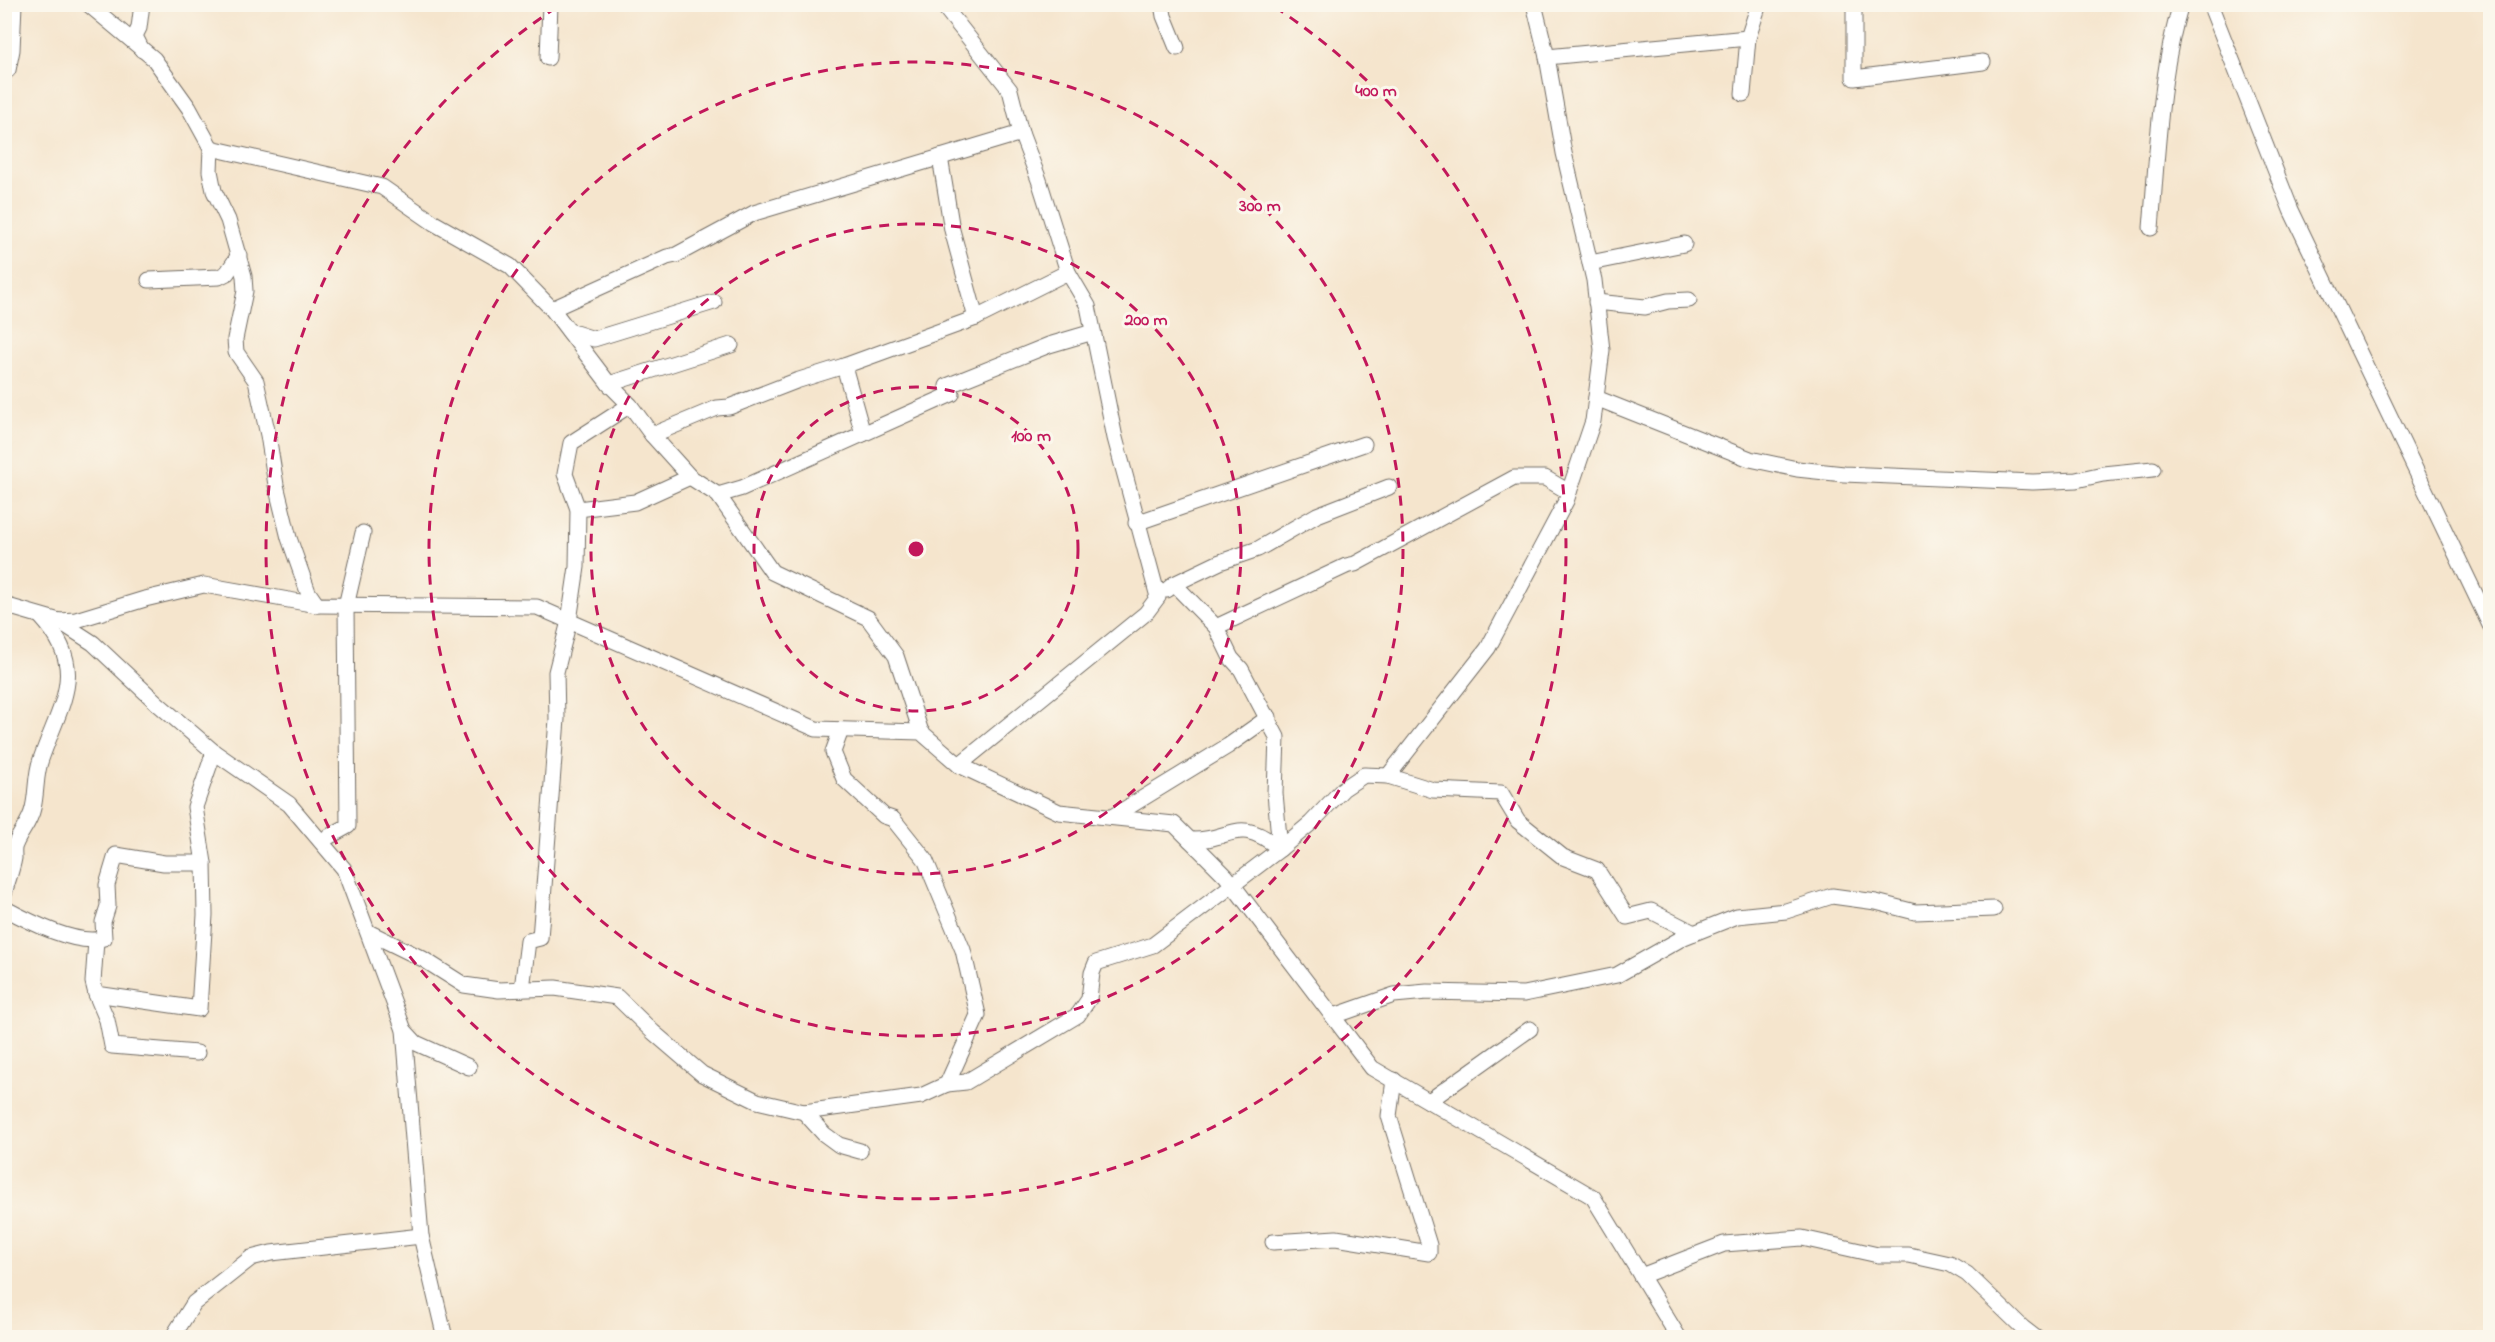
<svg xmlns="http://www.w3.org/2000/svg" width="2495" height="1342" font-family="'Indie Flower',sans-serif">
<rect width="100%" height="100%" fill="#fbf7ec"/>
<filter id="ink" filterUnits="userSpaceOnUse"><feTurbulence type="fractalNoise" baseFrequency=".0167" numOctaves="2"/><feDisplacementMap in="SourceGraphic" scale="12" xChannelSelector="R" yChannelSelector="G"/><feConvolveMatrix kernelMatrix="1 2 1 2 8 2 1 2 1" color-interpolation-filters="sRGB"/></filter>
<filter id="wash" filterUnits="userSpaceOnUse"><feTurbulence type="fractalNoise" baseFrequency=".008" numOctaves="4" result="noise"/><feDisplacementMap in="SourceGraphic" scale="24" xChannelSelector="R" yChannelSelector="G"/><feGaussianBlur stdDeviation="1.35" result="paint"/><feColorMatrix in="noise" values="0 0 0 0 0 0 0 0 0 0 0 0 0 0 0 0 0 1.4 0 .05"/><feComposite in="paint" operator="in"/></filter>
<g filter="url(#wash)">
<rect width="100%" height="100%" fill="#f5e5cd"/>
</g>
<g filter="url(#ink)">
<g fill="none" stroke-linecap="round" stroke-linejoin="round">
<g stroke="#726c64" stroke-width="17">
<g id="minor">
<polyline points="88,4 154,59 189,108 211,148 210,171 214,191 228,220 244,276 245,291 235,339 236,352 256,381 268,435 276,485 289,538 308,592 317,605"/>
<polyline points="142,4 139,28 135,36 142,50"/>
<polyline points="942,4 1010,90 1021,133 1039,180 1068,272 1088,306 1115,438 1158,597 1146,613 959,765"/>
<polyline points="1162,4 1164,16 1177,48"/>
<polyline points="1854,4 1854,78 1983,62"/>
<polyline points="2210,4 2291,210 2490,625"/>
<polyline points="1547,57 1748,38"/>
<polyline points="548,58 550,4"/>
<polyline points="4,70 8,70 12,50 14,4"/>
<polyline points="1743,94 1748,38 1759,4"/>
<polyline points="211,148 382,187 434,223 510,266 552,309 609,384 630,405 652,435 690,477 718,495 772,572 868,618 896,656 921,732"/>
<polyline points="940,157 952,230 976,318"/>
<path d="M2151,228c6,-70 9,-157 30,-224"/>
<polyline points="1590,263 1684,244"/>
<polyline points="149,280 219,277 227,273 239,255"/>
<polyline points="1596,302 1645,307 1668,301 1689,300"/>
<polyline points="552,309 667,257 676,255 754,213 1021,133"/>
<polyline points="569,331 594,339 714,302"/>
<polyline points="844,366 976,318 1068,272"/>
<polyline points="609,384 731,345"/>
<polyline points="947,386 1049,345 1093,332"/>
<polyline points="1596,398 1750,459 1797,469 1844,474 2033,482 2076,480 2103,474 2153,469"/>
<polyline points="652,435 717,408 729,407 796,381 844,366 863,434"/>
<polyline points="718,495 742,488 952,394"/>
<polyline points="578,509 635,502 690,477"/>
<polyline points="1136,523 1364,444"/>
<path d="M1174,584l42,43 15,31 10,11 36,68 -2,56 5,56c-44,-36 -48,-7 -90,-9"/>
<polyline points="1167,590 1174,584 1220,562 1258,549 1317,515 1389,487"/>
<polyline points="4,605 59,621 93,643 157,703 214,752 289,804 344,869 404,1030 421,1236 445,1338"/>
<polyline points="59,621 76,620 145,599 204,585 317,605 537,607 816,729 921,732 959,765 1059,812 1174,824 1226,876 1372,1068 1593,1197 1679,1338"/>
<polyline points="1216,627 1346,566 1355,564 1514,478 1545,478 1569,492"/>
<polyline points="1388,776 1488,648 1566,501 1593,421 1602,350 1594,280 1564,153 1547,57 1534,4"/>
<polyline points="1112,817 1228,746 1269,717"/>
<polyline points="321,841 348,826 346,606 363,533"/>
<path d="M4,894c3,-12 8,-24 10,-36 0,-4 -1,-9 1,-13 5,-13 15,-22 18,-37 4,-16 2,-33 8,-49 20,-57 48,-90 0,-142"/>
<path d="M4,908c24,13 74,39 100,30l-1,-16 5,-16 -1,-21 9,-30 48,8h40l-9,-56 19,-55"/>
<polyline points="368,932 423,959 464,985 499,990 555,988 617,997 653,1032 702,1074 757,1101 804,1112 824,1134 839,1145 860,1151"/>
<polyline points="96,941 93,982 96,994 199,1009 205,915 204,863"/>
<polyline points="522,989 528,941 540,938 557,719 556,672 569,621 577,567 578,509 565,474 571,443 630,405"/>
<polyline points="96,994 107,1020 112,1046 197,1053"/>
<polyline points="1334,1016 1394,995 1427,992 1524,994 1617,975 1684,937 1737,916 1786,911 1832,896 1876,902 1915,912 1994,909"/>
<polyline points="404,1030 416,1043 469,1067"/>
<polyline points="947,1084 966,1082 1078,1015 1089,999 1092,973 1096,963 1153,945 1280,849 1311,823 1343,789 1364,775 1388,776 1433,790 1501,793 1518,821 1563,857 1597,870 1627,917 1651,911 1694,933"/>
<polyline points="1429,1101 1530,1029"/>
<polyline points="804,1112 921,1096 947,1084 978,1015 963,950 925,859 893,819 884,816 844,779 833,752 841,730"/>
<polyline points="1273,1242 1336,1238 1429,1253 1429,1245 1389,1116 1394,1080"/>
<polyline points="1641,1276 1724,1244 1802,1238 1878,1255 1909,1255 1950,1264 1967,1274 2023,1328 2036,1338"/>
<polyline points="172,1338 194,1303 251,1258 271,1253 421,1236"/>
</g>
</g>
<use href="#minor" stroke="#fff" stroke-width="15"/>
</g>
</g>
<g fill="none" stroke="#c2185b" stroke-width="3" stroke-dasharray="10 8">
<circle cx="916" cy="549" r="162"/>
<circle cx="916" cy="549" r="325"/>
<circle cx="916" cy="549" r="487"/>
<path d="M1275 7A650 650 0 1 1 557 7"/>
</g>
<circle cx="916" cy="549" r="9" fill="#c2185b" stroke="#fbf7ec" stroke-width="3"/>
<g font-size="18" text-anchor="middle" font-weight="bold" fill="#c2185b" stroke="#fbf7ec" stroke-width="6" stroke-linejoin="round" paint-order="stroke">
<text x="1376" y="96">400 m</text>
<text x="1260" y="211">300 m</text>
<text x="1146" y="325">200 m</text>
<text x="1031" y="441">100 m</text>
</g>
<rect width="2495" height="1342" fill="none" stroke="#fbf7ec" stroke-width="24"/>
</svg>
